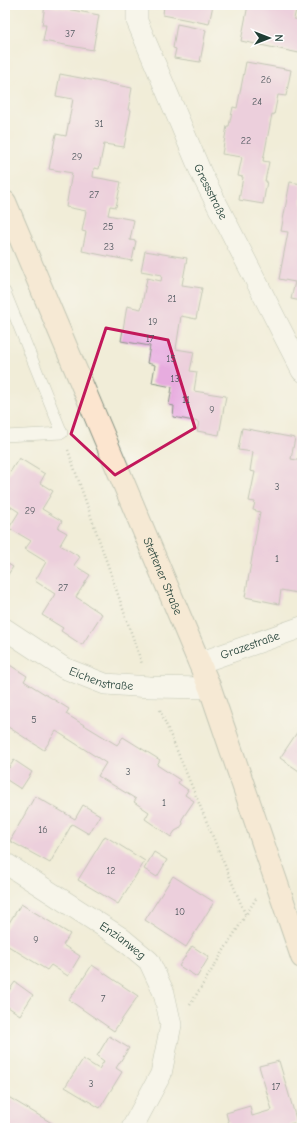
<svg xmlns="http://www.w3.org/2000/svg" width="307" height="1133" font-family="'Comic Neue',sans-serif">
<rect width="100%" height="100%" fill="#fff"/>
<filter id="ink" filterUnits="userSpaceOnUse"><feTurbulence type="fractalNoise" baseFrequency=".025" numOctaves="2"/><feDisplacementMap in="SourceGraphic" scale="8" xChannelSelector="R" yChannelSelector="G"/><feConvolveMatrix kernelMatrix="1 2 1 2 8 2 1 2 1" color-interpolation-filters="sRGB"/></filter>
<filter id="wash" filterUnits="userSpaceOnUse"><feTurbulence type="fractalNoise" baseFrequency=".012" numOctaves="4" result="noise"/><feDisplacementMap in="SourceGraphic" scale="16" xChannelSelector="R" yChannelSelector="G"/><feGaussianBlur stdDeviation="0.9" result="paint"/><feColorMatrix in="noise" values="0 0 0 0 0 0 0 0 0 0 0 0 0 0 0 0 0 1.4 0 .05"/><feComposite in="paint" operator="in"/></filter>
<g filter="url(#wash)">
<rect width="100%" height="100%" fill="#f1edd8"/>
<g id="blocks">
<g fill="#e7acdf">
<polygon points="45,5 99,15 93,50 43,41 46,25 42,25"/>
<polygon points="164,5 213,5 209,24 163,15"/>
<polygon points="248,5 297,5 294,19 302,20 302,40 299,53 241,41"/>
<polygon points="177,24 206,30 200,62 174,58 176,49 173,48"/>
<polygon points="246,62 291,70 286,96 278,95 274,115 272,114 263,161 269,162 265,181 267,181 263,204 239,200 243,177 238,176 242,157 222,154 227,126 229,126 233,107 237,108"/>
<polygon points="60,74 132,88 128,110 131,110 124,147 104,144 99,169 94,168 93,177 121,182 116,207 110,206 108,215 134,220 130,240 136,241 132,261 82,251 86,232 82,231 86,211 66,207 72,173 49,169 56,134 66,136 73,99 56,96"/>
<polygon points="290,182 302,184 302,301 291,299 295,282 279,279 288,232 281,231"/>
<polygon points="145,251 187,258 182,285 202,288 196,319 181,316 176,349 194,352 190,371 197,372 194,391 226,396 219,435 197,431 199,422 173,417 174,406 169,405 172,387 152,383 155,365 147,363 150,346 121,341 127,306 141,309 147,278 161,281 162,275 141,271"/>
<polygon points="242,428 295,438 291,459 302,461 302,594 281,590 279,604 245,597 260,512 253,510 255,502 249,501 255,472 250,471 253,452 238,450"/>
<polygon points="19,458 45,474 40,483 53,491 42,509 62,521 58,528 67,533 60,545 80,557 74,565 90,575 76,597 102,614 82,645 61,631 63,628 42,615 55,594 35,581 46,562 25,549 31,541 9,528 19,512 5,503 5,480"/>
<polygon points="5,562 13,567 5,579"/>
<polygon points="5,662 27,676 24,681 69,709 66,714 117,745 123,737 160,760 157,765 180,780 178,783 188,790 185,795 194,801 182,819 183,824 179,829 175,831 171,837 145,819 149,812 134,802 136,799 98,776 106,763 56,731 44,750 5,725"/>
<polygon points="302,725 302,773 280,758"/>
<polygon points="14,760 32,772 21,789 7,780 5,783 5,765 9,768"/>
<polygon points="35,796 75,819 83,805 100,815 89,834 72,824 50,863 10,841"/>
<polygon points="105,836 145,861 118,904 78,880"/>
<polygon points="154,852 167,860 157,877 144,869"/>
<polygon points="173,876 214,902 186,947 145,920"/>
<polygon points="21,904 70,934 63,945 80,956 68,976 51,965 47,970 5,944 5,929"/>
<polygon points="192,946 209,957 197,977 179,966"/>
<polygon points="92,965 138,996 114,1031 69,1000"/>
<polygon points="15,982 33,995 20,1015 5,1005 5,996"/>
<polygon points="109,1036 129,1048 116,1068 122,1072 100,1108 65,1087 83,1059 99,1069 104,1061 97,1056"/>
<polygon points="279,1061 297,1122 290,1124 292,1128 230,1128 226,1113 250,1106 252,1116 272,1110 259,1066"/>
<polygon points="5,1095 60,1128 5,1128"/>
</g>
</g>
</g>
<g filter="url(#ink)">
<use href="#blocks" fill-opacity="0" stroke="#889586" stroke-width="1"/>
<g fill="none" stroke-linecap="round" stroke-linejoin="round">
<g stroke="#889586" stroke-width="12">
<polyline id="lane" points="5,292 62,433 5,436"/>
</g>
<g stroke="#889586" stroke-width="22">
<g id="street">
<path id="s1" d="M137,5v16l65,154 100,196"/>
<path id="s2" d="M5,629l59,39 41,16 45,3 60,1"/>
<path id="s3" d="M199,663l103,-36"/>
<path id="s4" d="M5,863l115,74 29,24 15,32 7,32 -10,49 -29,54"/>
</g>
</g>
<g stroke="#889586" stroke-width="24">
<g id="secondary">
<path id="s5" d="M5,202l205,486 92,269"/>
</g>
</g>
<g stroke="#889586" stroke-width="2.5" stroke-dasharray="1 3" stroke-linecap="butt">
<polyline points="68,450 142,664"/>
<polyline points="160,710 246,916"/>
<polyline points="190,1005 257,897"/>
</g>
<use href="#lane" stroke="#fff" stroke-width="11"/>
<use href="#street" stroke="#fff" stroke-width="21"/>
<use href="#secondary" stroke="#fce5cf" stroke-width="22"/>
</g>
</g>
<path d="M0 0H307V1133H0ZM106,328l62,12 27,88 -80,47 -44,-41z" fill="#f1edd8" fill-opacity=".55" fill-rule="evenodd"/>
<path fill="none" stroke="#c2185b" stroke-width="3" stroke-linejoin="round" d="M106,328l62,12 27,88 -80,47 -44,-41z"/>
<g text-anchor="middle" stroke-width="3.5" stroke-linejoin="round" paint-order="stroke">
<g font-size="10" fill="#51595f">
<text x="70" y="37">37</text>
<text x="266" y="83">26</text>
<text x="257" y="105">24</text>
<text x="99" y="127">31</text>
<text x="246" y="144">22</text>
<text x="77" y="160">29</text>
<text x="94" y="198">27</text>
<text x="108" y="230">25</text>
<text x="109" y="250">23</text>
<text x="172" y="302">21</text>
<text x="153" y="325">19</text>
<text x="150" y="342">17</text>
<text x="171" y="362">15</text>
<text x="175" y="382">13</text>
<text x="186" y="403">11</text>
<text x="212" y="413">9</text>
<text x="277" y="490">3</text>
<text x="30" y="514">29</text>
<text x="277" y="562">1</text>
<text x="63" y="591">27</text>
<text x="34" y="723">5</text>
<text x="128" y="775">3</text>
<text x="164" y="806">1</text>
<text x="43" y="833">16</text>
<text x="111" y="874">12</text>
<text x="180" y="915">10</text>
<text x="36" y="943">9</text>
<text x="103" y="1002">7</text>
<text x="91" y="1087">3</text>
<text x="276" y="1090">17</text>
</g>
<g font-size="12" fill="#1f3d34" stroke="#fff">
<text dy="4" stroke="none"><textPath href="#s1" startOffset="202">Gressstraße</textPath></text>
<text dy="4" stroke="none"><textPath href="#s5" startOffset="406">Stettener Straße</textPath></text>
<text dy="4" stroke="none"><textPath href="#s3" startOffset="54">Grazestraße</textPath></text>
<text dy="4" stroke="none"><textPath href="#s2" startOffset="110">Eichenstraße</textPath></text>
<text dy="4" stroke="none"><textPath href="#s4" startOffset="141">Enzianweg</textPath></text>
</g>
</g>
<rect width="307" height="1133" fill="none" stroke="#fff" stroke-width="20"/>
<g transform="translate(269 38) rotate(90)" stroke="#ffffff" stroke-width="3" paint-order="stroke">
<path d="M0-3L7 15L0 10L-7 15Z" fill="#1f3d34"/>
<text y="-6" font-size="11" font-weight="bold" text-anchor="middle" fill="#1f3d34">N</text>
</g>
</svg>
